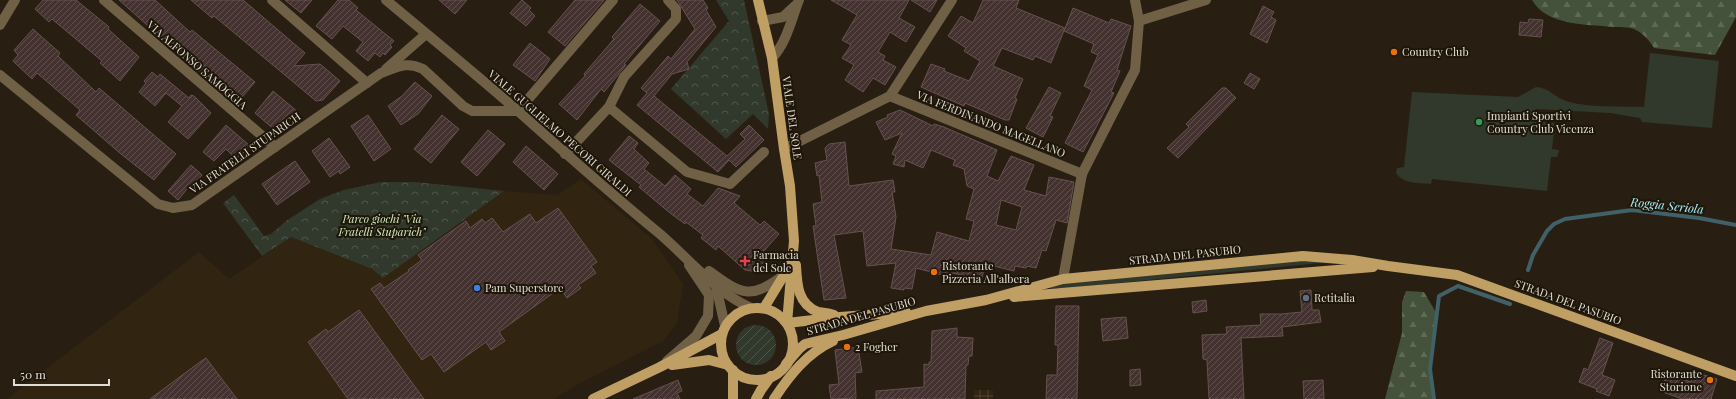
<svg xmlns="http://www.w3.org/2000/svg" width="1736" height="399" font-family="'Playfair Display',serif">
<defs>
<pattern id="industrial-grid" width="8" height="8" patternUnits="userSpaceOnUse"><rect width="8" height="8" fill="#312511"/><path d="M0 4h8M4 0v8" fill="none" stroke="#4f4433"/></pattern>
<pattern id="forest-firs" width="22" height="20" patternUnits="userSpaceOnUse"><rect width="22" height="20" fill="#44523b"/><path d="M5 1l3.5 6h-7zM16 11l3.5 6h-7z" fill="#5f6a56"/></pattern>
<pattern id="park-crowns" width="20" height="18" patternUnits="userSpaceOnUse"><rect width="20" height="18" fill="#31392c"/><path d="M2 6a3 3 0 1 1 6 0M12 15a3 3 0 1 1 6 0" fill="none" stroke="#4f554a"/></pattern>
<pattern id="garden-furrows" width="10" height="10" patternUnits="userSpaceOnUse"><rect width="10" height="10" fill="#31392c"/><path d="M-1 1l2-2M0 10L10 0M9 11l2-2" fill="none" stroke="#4f554a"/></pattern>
<pattern id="building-hatch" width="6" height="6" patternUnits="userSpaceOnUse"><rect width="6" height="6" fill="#443231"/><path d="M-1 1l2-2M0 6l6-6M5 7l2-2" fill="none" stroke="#5f4f4e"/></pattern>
</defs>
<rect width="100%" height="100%" fill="#281f12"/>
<polygon fill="#312511" points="581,179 652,239 683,284 677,323 663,341 580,383 554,399 7,399 199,252 229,279 291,237 372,269 384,277 504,191 557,195"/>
<rect fill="url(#industrial-grid)" x="974" y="390" width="19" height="9"/>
<g fill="#31392c">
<path d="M1650,53l69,8 -7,67 -70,-6 -2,-4 -30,-5 -74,-4 -10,11 29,3 -3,26 7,1 -2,7h-6l-4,34 -115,-12 -1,5c-11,-1 -28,0 -35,-11l1,-5 7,-1 8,-75 106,5 18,-10c14,1 18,10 30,14 20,7 56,5 78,6z"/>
<polygon points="1309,260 1340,261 1069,288 1044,288 1070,283"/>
</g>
<g fill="url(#forest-firs)">
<path d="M1532,0h204v17l-21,38 -61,-7c-5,-8 -11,-15 -20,-19 -6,-2 -15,-2 -21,-2 -27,-3 -66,-1 -81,-27z"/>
<polygon points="1406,291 1424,292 1438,316 1430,366 1434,399 1385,399 1402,333 1402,302"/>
</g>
<g fill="url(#park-crowns)">
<polygon points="716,0 744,0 769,114 768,129 753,114 726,139 671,89 729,21"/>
<polygon points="381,182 415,182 504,191 383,278 372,269 291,237 262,256 223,203 234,195 264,236 271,234 286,221 320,199 344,190"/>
</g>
<circle fill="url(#garden-furrows)" cx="756" cy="345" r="20"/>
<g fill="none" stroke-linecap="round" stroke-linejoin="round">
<g stroke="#406167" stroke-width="4">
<polyline points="1528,270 1533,255 1547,231 1554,224 1565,219 1632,210 1699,218 1736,225"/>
<polyline points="1434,399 1430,369 1439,296 1458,286 1510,304"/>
</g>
</g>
<g fill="url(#building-hatch)" stroke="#665250" fill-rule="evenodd">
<polygon points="43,0 76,0 109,27 108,29 139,57 120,81 100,63 102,61 52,19 49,22 35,9"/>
<polygon points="119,0 155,0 190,32 192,30 255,82 237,103 175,50"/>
<polygon points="191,0 243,0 305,53 294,66 320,64 340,81 323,100 316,101 214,16 212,18"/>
<polygon points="285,0 312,0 301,13"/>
<polygon points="338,0 349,0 358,8 356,10 394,41 390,45 392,47 385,55 383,53 380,57 375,53 368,61 356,51 363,42 343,26 332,39 316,26"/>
<polygon points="439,0 467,0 455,14"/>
<polygon points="522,0 531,8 529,10 535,16 526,26 510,13"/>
<polygon points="575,0 604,0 565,46 548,32"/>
<polygon points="677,0 703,0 708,8 706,10 716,27 687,62 689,69 672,74 654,96 727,156 745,139 740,134 749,125 764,140 736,167 729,160 718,172 637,105 647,93 641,88 668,56 671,59 695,29"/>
<polygon points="831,0 909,0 899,18 915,27 906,42 890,32 878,52 885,56 883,60 896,67 885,85 873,78 863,92 845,80 854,65 842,58 851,45 842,40 857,15"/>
<polygon points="911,0 937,0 930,12"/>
<polygon points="983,0 1019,0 1016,8 1065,28 1051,63 1035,56 1033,60 1002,48 993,66 1023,79 1015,98 1017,99 1009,120 1005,120 965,103 964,106 921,87 931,64 945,69 944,71 969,81 980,61 964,51 966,48 948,36 961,16 973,23"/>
<polygon points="640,4 660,21 624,64 626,65 604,92 601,89 577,120 559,104 585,76 584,74 614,39 612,37"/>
<polygon points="1263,6 1274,12 1271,17 1276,20 1267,43 1250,34"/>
<polygon points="1073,8 1109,23 1111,19 1131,26 1117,70 1120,71 1111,92 1114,93 1083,152 1065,143 1092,90 1084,86 1098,55 1091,52 1094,44 1064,31"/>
<polygon points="1529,19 1543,20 1541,37 1519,35 1520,22 1528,23"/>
<polygon points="33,29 60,53 58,56 96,92 99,88 176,154 154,180 121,154 76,115 80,110 37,73 32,79 13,61 18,55 14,50"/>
<polygon points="530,43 550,59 535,81 513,65"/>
<polygon points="152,72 158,77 160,74 189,98 191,95 194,96 211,113 188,139 168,122 182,106 166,93 155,106 139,92 146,83 144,81"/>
<polygon points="1250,73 1260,79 1254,89 1244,83"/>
<polygon points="415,82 432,96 418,114 401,125 388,106 402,96"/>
<polygon points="1049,87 1061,93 1050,116 1053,117 1043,137 1026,128"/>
<polygon points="1222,88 1226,88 1236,98 1178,158 1167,148 1189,127 1186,124"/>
<polygon points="273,91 298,112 292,119 288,116 276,131 255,113"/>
<path d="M900,110l33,16 1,-2 10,3 53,23 -10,26 11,5 13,-25 23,9 -10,25 22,6 3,-19 25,5 -7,41 -11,-3 -10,31 -4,-1 -6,18 -9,-2 -1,2 -11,-2 -1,5 -24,-6 -6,5 -3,10 -28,-7 -3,4 -34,-9 -4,21 -8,-1v2l-13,-2 5,-25 -29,3 -4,-35 -29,4 12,63 -22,2 -11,-74h3l-3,-22 9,-2 -3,-27 -2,1 -2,-13 12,-3 -2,-12 4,-4 16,-2 4,44 44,-6 2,12h-3l4,25 -5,32 40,6 6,-23 32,9 5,-20 -8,-2 8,-30 -7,-3 -3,-17 -11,-4 2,-5 -24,-10 -8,18 -18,-8 -1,7 -11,-3 3,-8 -4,-2 10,-21 -17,7 -9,-18 12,-5 -1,-2zM1001,200l21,7 -6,23 -20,-5z"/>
<polygon points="368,115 391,149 374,161 351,126"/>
<polygon points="442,115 459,129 431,163 414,149"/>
<polygon points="226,125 250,146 237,160 226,149 214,161 203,152"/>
<polygon points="488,130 505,144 477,176 461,162"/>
<polygon points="629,136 638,143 634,149 649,163 644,169 665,186 675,175 691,189 687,194 703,206 718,188 740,196 734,203 760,225 764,221 779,234 762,253 769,259 758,272 745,270 718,246 716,250 701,238 703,235 686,222 685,224 670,213 639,187 641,185 609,160"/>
<polygon points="329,138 350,167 340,174 339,171 330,177 312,151"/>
<polygon points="526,146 558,174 544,190 513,162"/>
<polygon points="295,161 310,182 277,205 262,184"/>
<polygon points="191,165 202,175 193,186 191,184 178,200 168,191"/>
<polygon points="558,208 597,262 591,266 596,273 578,285 581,288 567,298 560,288 499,332 505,341 491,350 486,342 444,372 431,354 422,360 371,289 380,283 384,288 409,271 408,270 422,260 418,255 466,221 470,228 482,219 485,223 492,218 503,232 530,214 536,223"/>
<polygon points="1311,290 1312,310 1319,310 1321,322 1282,327 1283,336 1241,338 1244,399 1209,399 1207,360 1203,359 1202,335 1227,334 1226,327 1261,325 1260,314 1281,314 1302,312 1300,291"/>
<polygon points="1206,300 1207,311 1193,313 1192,302"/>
<polygon points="1056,306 1079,306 1077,399 1046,399 1047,375 1057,375 1058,345 1055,345"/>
<polygon points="359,310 424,399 348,399 308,342 326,329 328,332"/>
<polygon points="1126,317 1128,338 1103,341 1101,319"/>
<polygon points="957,328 957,337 973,338 972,356 969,356 968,365 966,365 965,399 876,399 876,391 924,387 924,364 929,365 929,362 931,362 932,331"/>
<polygon points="1600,338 1613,343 1602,375 1615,380 1609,396 1596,391 1597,389 1579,382 1584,368 1588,370"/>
<polygon points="858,347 862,372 855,373 856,398 831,399 829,385 839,384 835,350"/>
<polygon points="206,358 237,399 150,399 200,362"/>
<polygon points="1140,369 1141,385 1130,386 1130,370"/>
<polygon points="1694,372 1717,379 1711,399 1682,399 1660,391 1667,374 1691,382"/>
<polygon points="678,380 682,391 677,393 680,399 633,399"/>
<polygon points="1323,380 1324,399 1304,399 1303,381"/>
</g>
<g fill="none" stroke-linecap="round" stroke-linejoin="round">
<g stroke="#706045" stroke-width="10">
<polyline points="104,0 275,147"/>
<polyline points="272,0 367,83"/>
<path d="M386,0c44,37 89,73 132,111 47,42 93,83 142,123 29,25 55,58 91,74"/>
<polyline points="762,21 783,17 796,5"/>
<polyline points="1139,21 1206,0"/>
<polyline points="0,25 15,0"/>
<path d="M772,58c15,-16 19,-38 27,-58"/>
<polyline points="386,69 426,34"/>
<path d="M0,75l158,129 15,4 19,-3 189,-132c17,-6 25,-12 42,-4l40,37 9,5h46l95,-111"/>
<polyline points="890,96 1082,174"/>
<polyline points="609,107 687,172 730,184 764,152"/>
<polyline points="784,149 890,96 952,0"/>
<polyline points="565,154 609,107 624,77 676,19 676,9 668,0"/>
<path d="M709,271c33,24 41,29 75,4"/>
<polyline points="1063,279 1082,174 1135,70 1139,21 1135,0"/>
<polyline points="716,286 725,326"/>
<polyline points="667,361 696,336 708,316 709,295 689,265"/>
</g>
<g stroke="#c09f65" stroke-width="10">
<polyline points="758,0 772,58 784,149 790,186 794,241 787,323 840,317 906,312"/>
<path d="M796,265c1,18 1,39 22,47 5,1 10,1 16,3"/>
<polyline points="1014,297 1373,267"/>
<polyline points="764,308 784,275 787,266"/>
<circle cx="757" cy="344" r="36"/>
<polyline points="786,364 799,349 805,344 813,342 843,335 926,311 986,300 1063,279 1303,256 1352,260 1388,266 1457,275 1736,376"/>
<polyline points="672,365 709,360 728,365"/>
<polyline points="733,370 733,399"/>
<polyline points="593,399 660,367 722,334"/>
<polyline points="756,399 761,390 771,376"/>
<path d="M774,399c15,-23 33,-46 59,-58"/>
</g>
</g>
<g fill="#e8710a" stroke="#1e1609" stroke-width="1.5">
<circle cx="1394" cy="52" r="4"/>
<circle cx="934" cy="272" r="4"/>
<circle cx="847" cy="347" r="4"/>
<circle cx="1710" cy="380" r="4"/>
</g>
<circle fill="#2e9e5b" stroke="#1e1609" stroke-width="1.5" cx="1479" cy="122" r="4"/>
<path fill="#e0444e" stroke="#1e1609" stroke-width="1.5" d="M743 255h4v4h4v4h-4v4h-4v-4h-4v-4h4z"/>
<circle fill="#3f7fe0" stroke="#1e1609" stroke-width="1.5" cx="477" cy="288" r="4"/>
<circle fill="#5c6f8a" stroke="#1e1609" stroke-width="1.5" cx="1306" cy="298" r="4"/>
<g text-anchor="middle" stroke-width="4" stroke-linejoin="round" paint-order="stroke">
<g font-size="11" fill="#e2ddd4" stroke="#1e1609" text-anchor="start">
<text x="1402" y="56">Country Club</text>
<text x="1487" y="120">Impianti Sportivi<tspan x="1487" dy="13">Country Club Vicenza</tspan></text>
<text x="753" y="259">Farmacia<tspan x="753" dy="13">del Sole</tspan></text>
<text x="942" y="270">Ristorante<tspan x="942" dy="13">Pizzeria All'albera</tspan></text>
<text x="485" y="292">Pam Superstore</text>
<text x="1314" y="302">Retitalia</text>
<text x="855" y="351">2 Fogher</text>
<text x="1702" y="378" text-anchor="end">Ristorante<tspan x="1702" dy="13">Storione</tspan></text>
</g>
<g font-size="11" fill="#e2ddd4" stroke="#1e1609">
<text transform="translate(197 65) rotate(41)" y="4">VIA ALFONSO SAMOGGIA</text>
<text transform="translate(792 118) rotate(82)" y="4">VIALE DEL SOLE</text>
<text transform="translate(991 124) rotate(22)" y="4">VIA FERDINANDO MAGELLANO</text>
<text transform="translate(560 133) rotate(41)" y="4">VIALE GUGLIELMO PECORI GIRALDI</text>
<text transform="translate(245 153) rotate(-35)" y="4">VIA FRATELLI STUPARICH</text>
<text transform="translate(1185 255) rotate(-6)" y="4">STRADA DEL PASUBIO</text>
<text transform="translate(1568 302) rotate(20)" y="4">STRADA DEL PASUBIO</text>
<text transform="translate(861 316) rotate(-16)" y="4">STRADA DEL PASUBIO</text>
</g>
<g font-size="11" font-style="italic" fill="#ceebbb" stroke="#1e1609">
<text x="382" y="223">Parco giochi "Via<tspan x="382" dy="13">Fratelli Stuparich"</tspan></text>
</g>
<g font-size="12" font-style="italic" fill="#a6ebf7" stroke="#1e1609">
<text transform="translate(1667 206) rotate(6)" y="4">Roggia Seriola</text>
</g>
</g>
<path d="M14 379v6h95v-6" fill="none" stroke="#e2ddd4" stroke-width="2"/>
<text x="20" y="379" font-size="12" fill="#e2ddd4" stroke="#1e1609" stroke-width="3" paint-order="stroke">50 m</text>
</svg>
